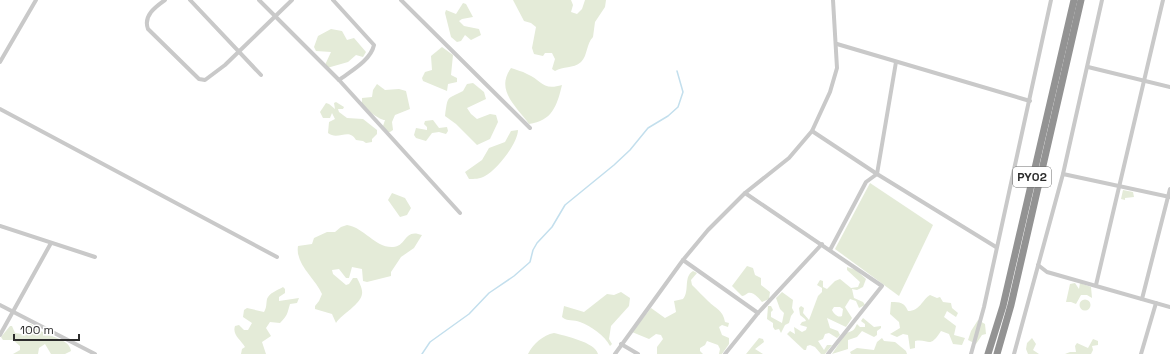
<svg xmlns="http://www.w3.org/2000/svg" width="1170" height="354" font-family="'Space Grotesk',sans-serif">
<rect width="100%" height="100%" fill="#fff"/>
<g fill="#e4ebd8" fill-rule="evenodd">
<path d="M513,0h58l2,5 -2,7 6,2 5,-5 3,-9h21l-1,7 -10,15 -2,15c-7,7 -5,18 -12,25 -8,7 -18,4 -26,9l-3,-2 3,-10 -3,-6h-7l-2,3 -9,-2 -2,-6 4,-21 -5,-4 -7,-2z"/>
<polygon points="463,3 466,4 473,17 462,19 459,21 464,26 479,29 481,35 471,40 465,35 461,41 457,42 451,37 445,13 446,10 456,14"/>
<polygon points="331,29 342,31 347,40 354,38 366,52 363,57 356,55 348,62 327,68 325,65 331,52 316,51 314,47 318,36"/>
<polygon points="442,47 453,55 451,75 457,78 457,82 448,84 447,91 423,81 422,78 425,72 432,70 431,56"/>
<path d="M511,68c5,2 11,3 16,6 15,6 15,17 35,11 -5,21 -10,36 -33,39 -13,-18 -34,-34 -18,-56z"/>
<path d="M473,83l11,9 2,7 -19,9 4,6 6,5 13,-5 6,1 2,7 -8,17 -13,6 -21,-21 -11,-8c3,-21 1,-16 18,-25l4,-7z"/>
<path d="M377,84l8,6 14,-1 7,2 4,18 -15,6 -3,7 1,8 -3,2h-4l-3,-6 2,-6c-6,0 -19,-11 -23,-15v-7l10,-1 1,-7z"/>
<path d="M336,102l8,5 -1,2h-5l1,3 8,6 16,1 14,11v4l-5,5v3l-6,1 -3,-2 -7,-1c-7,-13 -18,1 -28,-7l1,-11 6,-3 -3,-6 -2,5h-7l-3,-6 6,-9 3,1 6,5 -1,-6z"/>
<polygon points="433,120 439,128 447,127 448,131 446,134 439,132 432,133 426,141 416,138 414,135 416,128 427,130 427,127 424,124 425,121"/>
<path d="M518,130c0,13 -21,40 -33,46 -5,3 -11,3 -16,3l-4,-7 17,-12 7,-12 16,-6 6,-11z"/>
<polygon points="870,183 933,225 899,296 835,249"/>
<polygon points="1123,190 1133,192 1134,197 1125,198 1125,200 1121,199"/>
<polygon points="392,193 405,198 411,208 407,215 400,217 388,200"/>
<path d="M347,225c18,3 28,23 46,22 14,-1 11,-19 29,-12l-8,13 -13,9 -10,15v4l-24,6 -4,-1 -1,-12 -10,-2 -3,11h-3l-7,-9 -7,1 1,4 13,11 3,-1 4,-6h4c2,4 6,11 5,16 -1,10 -20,20 -26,29l-4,-9 -17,-5v-3l4,-5 3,-7c-7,-16 -27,-30 -24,-48l14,-2 2,-6 13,-6h8l6,-5z"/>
<path d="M747,266l6,2 2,7 6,3v7l9,7 -1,7 -7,3c-2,-3 -9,-11 -14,-9 -2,1 -4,3 -6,3l-10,-10z"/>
<path d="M847,267l9,3 10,9 -3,8 -6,3 -5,-1 2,9 9,4 2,3 -6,3 -3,-7 -6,-2 -5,8 7,11 -6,9 -19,-9 3,10 8,3 2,4 -3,3 -8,-5 -4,1 -2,5 -5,2 6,9 3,-5h5l-7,9h-4l-6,-7 -5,-2 -3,1 -1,4h-2l-17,-16 3,-3 5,3 -1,-7 8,5 4,-2 1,-3 -7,-2 2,-3 4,-1 -1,-2 -5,-4 -1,-7 2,-2 3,2 -1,5 6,7 9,-24 4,-4v-4l-5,-3 3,-5 3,1v6l4,2 8,-8 5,-2 11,9 7,-1 2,-5 -13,-12zM834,307h6l3,2 -1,7c-4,2 -8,-2 -10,-6z"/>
<path d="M693,271l4,2 -6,7 1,5c6,6 11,11 16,16 8,8 15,9 17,21l4,1 -1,4 -6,-2 -3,2 3,8 7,3v6l-7,10h-3l1,-5 -2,-4 -11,-4 -2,4 -5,3v3l3,3h-46v-7l6,-8 -2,-4 -5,-1 -7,5 -17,-7 19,-24 14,10 11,-6 -2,-11 9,-2c7,-8 0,-22 10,-28z"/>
<polygon points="1075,283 1079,289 1080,283 1091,287 1092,298 1087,295 1081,295 1076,304 1071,302 1066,302 1070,284"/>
<path d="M283,287l2,2v4l-6,4v4l20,-3 -2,5 -7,1c-3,10 -2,11 -10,19l-10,-1 -4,6 5,8 -9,6 4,12h-25l1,-5 3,-2c-4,-7 -13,-12 -10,-21l4,-1 5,5h4l4,-7 -9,-6 1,-7 3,-2 17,4c3,-5 2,-8 3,-13 2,-6 11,-9 16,-12z"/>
<path d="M621,292l9,6 -1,8 -18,20 -2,13 3,5 -2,2c-5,-10 -19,-20 -30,-24 -6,-3 -13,0 -18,-5l2,-11 20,6 23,-18 7,1z"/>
<polygon points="782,292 793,300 792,308 794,312 791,316 789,323 785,325 781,333 779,329 775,330 773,327 773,323 767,319 768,306 771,306 773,310 771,312 771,317 782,323 784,313 780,309 776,298"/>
<path d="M930,295l7,3 3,-1 3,5 8,1 1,5 6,5 -2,4 -9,-6 -3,6 12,9 -2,9 11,3 -3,7 -9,-1 -4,-10 -8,-3c-12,19 -12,7 -26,10v7l-5,1 -2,-14 -5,-1 -6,3 -7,-3 10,-6 -1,-6 -9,-8 1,-12c9,0 13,0 17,9 12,0 14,-11 22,-16z"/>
<circle cx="1085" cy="305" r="5.5"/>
<path d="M863,318l11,9 7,-1v2l-4,3v4l-3,2 -12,-6 -5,6 -9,3v9l-16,5 14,-21c8,-2 8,-3 11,-9l3,3h5v-3l-4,-3z"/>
<polygon points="978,320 985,324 986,334 982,335 976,344 968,340 971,331"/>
<path d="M31,324c4,3 9,7 14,9 7,4 25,7 26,18l-6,3h-14l-6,-10 -6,4 -1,6h-25l7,-4v-4l-7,-6h-10l-2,-3 9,-11h2l3,7 7,1 6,-9z"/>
<path d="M554,333c11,3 41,9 44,21h-70c5,-10 15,-19 26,-21z"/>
<polygon points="759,338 763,339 764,342 755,349 763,354 746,354"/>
<polygon points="882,338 884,341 895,342 906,351 907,354 851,354 850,352 857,348 874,350 877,342"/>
<polygon points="1032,338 1036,344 1033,350 1039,354 1028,354 1026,349 1027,343"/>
<polygon points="1093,339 1098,341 1098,345 1092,346 1093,350 1091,354 1065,354 1070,352 1076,352 1075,346 1077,343 1088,348"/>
</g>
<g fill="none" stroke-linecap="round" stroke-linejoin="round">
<polyline stroke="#c3dfed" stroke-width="1.5" points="422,354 430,342 469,314 489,293 514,276 530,262 533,250 537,243 552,227 565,205 614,165 630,150 648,128 668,116 678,107 683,92 677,71"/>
<g stroke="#c9c9c9" stroke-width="4">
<path d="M165,0c-10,7 -22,16 -17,29l51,50 6,1 20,-15 67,-65"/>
<polyline points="190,0 261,75"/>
<polyline points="259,0 339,80 460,213"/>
<path d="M333,0l41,45c-3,15 -23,26 -35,35"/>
<polyline points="401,0 530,128"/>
<polyline points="837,44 1030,101"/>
<polyline points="0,62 36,0"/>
<polyline points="1088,67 1170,87"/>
<polyline points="0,109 277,257"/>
<polyline points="812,131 877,174 996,247"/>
<polyline points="1063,174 1170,197"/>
<polyline points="745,193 882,286 828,354"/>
<polyline points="0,226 95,257"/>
<polyline points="830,250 866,182 877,174 896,62"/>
<polyline points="683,260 758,313"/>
<polyline points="1038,265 1047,272 1170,307"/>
<polyline points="1096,285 1163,0"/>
<polyline points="1142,299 1170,189"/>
<polyline points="0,305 95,354"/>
<polyline points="0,335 51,243"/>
<polyline points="621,344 638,354"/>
<polyline points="615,354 683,260 708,230 745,193 789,158 812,131 830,92 837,68 833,0"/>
<polyline points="725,354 758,313 822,244"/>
<polyline points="971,354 984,307 1051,0"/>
<polyline points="1014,354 1063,174 1102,0"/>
<polyline points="1141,354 1156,303"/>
</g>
<g stroke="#939393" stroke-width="7">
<polyline points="988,354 1003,306 1074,0"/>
<polyline points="997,354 1011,305 1081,0"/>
</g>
</g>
<g text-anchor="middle" stroke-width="4" stroke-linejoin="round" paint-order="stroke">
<rect fill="#fff" stroke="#6b6b6b" stroke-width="1" x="1013" y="167" width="38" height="20" rx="3"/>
<g font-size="12" font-weight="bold" fill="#2c2c2c">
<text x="1032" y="181">PY02</text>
</g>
</g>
<path d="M14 334v6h65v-6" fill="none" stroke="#2c2c2c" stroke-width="2"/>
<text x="20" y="334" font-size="12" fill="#2c2c2c" stroke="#ffffff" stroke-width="3" paint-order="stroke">100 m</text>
</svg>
